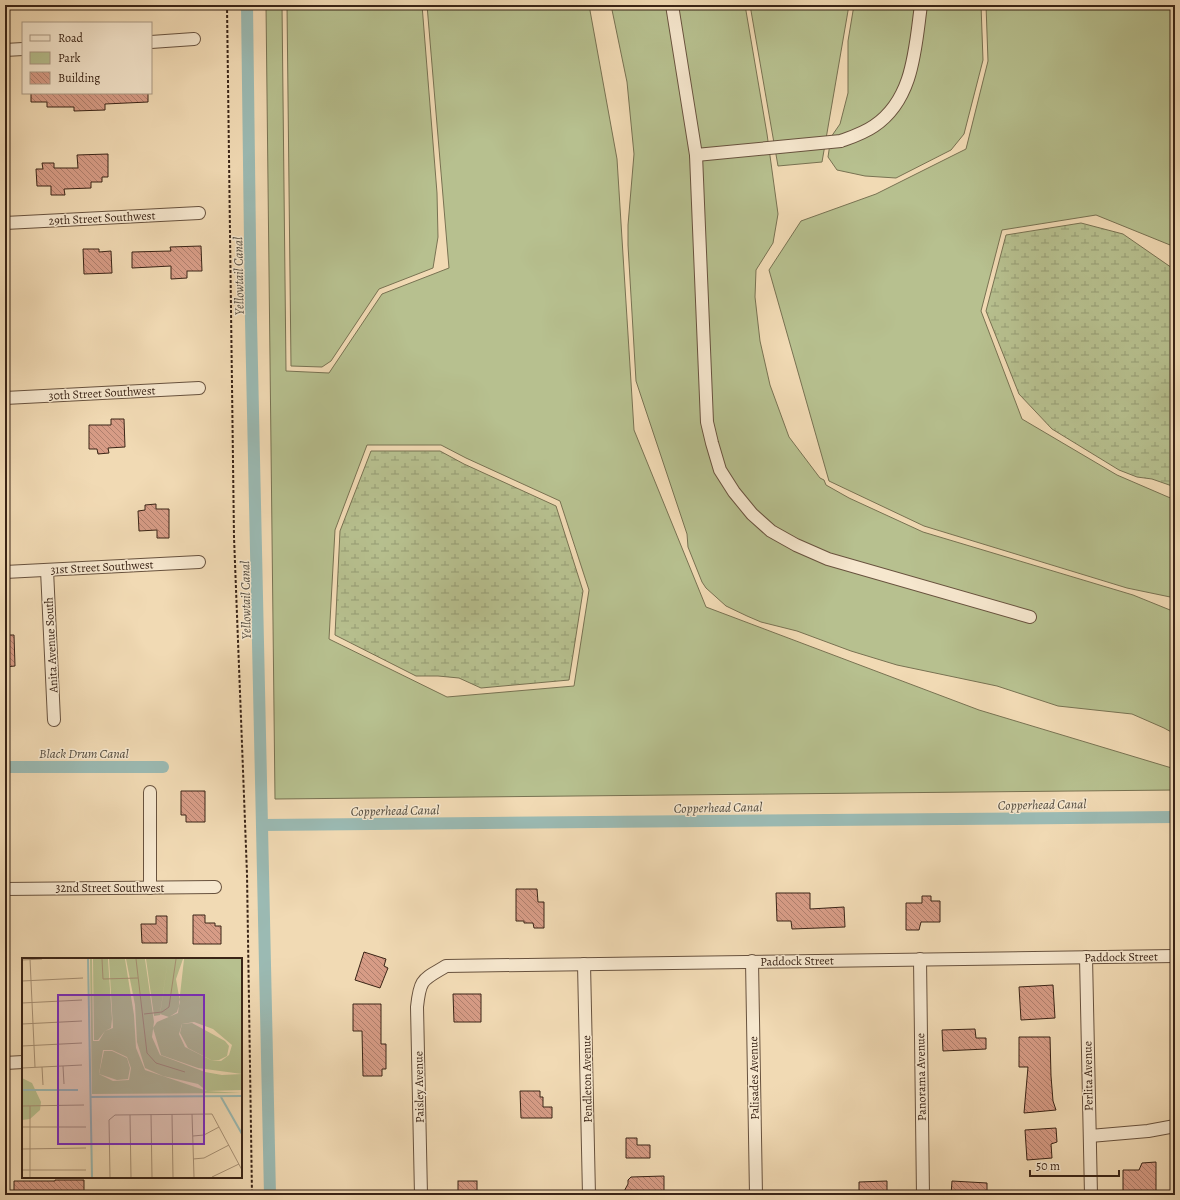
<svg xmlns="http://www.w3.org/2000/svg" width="1180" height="1200" font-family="Alegreya,serif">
<defs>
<pattern id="wetland-marsh" width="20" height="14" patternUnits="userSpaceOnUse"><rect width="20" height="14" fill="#b7c08f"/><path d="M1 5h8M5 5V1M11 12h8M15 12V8" fill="none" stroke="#969c74"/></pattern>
<pattern id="building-back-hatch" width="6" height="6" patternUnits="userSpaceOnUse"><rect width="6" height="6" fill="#d79c86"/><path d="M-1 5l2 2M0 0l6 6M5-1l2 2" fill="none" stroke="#af7f6d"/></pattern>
</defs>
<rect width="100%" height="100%" fill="#f1dab4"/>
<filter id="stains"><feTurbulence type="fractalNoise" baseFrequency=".005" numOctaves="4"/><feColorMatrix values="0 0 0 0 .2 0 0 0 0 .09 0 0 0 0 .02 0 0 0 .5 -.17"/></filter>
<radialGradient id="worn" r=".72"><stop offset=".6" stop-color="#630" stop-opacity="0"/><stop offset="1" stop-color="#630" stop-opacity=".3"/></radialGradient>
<g fill="#b7c08f" stroke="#787252" fill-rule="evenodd">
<path d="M266,5h16l4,366 43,2 53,-79 67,-26 -22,-263h162l28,154 17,271 72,177 273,103 196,59v21l-900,9zM367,445h74l25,13 94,43 29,89 -15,96 -127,11 -118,-58 6,-109z"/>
<polygon points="287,5 422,5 437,193 438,237 433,268 379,289 331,361 322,367 291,366"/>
<polygon points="611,5 745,5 767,134 778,214 773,243 756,270 755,297 760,341 770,385 789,437 820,478 824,480 826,485 849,498 923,532 1133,595 1175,612 1175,734 1164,728 1132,714 1058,706 997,686 897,665 851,651 797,631 761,622 747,616 726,606 706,588 702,582 688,547 687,534 636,381 628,245 628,225 634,154 627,82"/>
<polygon points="750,5 849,5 822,162 778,166"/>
<polygon points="854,5 981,5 983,60 964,134 951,150 896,178 865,176 837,170 828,157 831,137 840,124 848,93 848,41"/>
<polygon points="986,5 1175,5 1175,247 1096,215 1002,230 981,311 1022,419 1117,475 1175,500 1175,598 1127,588 924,526 829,481 769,270 801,221 876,194 966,149 988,61"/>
</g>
<g fill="url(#wetland-marsh)" stroke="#787252">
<polygon points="1081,223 1123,234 1175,270 1175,487 1152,479 1137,477 1119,470 1052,429 1019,394 986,311 1006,235"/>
<polygon points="371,451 440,451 464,464 556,506 583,591 569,680 481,688 459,678 438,676 416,676 335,635 340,531"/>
</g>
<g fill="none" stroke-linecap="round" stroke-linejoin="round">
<g stroke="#9bbab3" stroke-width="12">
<polyline points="247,5 251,320 270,1195"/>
<polyline points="5,767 163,767"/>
<polyline points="262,825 1175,817"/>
</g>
</g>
<g fill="url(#building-back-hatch)" stroke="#3a2416">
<polygon points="31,93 148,93 148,102 105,104 105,110 74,111 74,107 47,107 47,102 31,102"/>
<polygon points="108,154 108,177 102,177 102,182 91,182 91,188 64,189 65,195 51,195 51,186 37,186 36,169 43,169 42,163 54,163 54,168 78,168 77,155"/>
<polygon points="201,246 202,271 187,271 187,278 171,279 171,266 132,268 132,252 171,251 170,247"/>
<polygon points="83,249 99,249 99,252 111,251 112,273 84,274"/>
<polygon points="111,419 124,419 125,447 108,448 109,453 98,454 97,449 89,449 89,425 111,425"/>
<polygon points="156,504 156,509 169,509 169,538 157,538 157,530 139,531 138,511 145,510 145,505"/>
<polygon points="5,635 14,635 15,666 5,667"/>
<polygon points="181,791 205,791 205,822 186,822 186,815 181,815"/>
<polygon points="516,889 537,889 538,902 544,902 544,928 534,928 533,923 524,923 524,921 516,921"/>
<polygon points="776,893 810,893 810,909 844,907 845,927 792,929 791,921 777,921"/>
<polygon points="922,896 931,896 931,901 940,901 940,922 921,922 919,930 906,930 906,903 922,903"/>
<polygon points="193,915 205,915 205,923 215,923 215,926 221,926 221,944 193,944"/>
<polygon points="156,916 167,916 167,943 142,943 141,924 156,924"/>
<polygon points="364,952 386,959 384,966 388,968 380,988 355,980"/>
<polygon points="1053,985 1055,1018 1021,1020 1019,987"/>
<polygon points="453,994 481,994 481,1022 454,1022"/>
<polygon points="353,1004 381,1004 381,1044 386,1044 386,1069 382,1069 382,1076 363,1076 362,1031 353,1031"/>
<polygon points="975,1029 976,1038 986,1038 986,1049 943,1051 942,1030"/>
<polygon points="1019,1037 1050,1037 1051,1076 1053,1101 1056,1110 1024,1113 1028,1067 1019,1067"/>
<polygon points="520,1091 540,1091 540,1097 543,1097 543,1107 552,1107 552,1118 521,1118"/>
<polygon points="1056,1128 1057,1142 1051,1144 1052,1158 1027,1160 1025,1130"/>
<polygon points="626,1138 637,1138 637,1145 650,1145 650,1158 626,1158"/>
<polygon points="1156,1162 1156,1191 1123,1191 1123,1170 1139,1170 1142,1163"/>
<polygon points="664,1176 664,1195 622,1195 628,1184 628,1180 631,1177"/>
<polygon points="55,1180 84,1180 84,1195 14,1195 14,1181 55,1181"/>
<rect x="458" y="1181" width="19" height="14"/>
<polygon points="887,1181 887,1195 859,1195 859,1182"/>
<polygon points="952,1181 987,1183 987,1195 951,1195"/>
</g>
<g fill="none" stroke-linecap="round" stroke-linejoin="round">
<g stroke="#68523e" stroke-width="14">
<g id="minor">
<polyline points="672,5 696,155 707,422 712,443 720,470 734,492 752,514 771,531 796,545 828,559 1030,617"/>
<polyline points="151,42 194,39"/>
<polyline points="5,50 23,49"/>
<path d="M696,155l145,-14c11,-4 23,-8 33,-15 40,-27 41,-78 47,-121"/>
<polyline points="5,223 199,213"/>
<polyline points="5,398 199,388"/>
<polyline points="47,570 54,720"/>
<polyline points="5,572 199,562"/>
<polyline points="150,888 150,792"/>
<polyline points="5,889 215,887"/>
<polyline points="1086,957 1091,1195"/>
<polyline points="920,959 923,1195"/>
<polyline points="752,961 756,1195"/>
<polyline points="584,964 589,1195"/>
<polyline points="5,1063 23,1062"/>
<polyline points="1090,1136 1148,1131 1175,1126"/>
<path d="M421,1195l-4,-188c3,-29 6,-27 29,-41l729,-10"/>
</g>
</g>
<polyline stroke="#3a2416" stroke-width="2" stroke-dasharray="3 2" stroke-linecap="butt" points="227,5 234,537 247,874 252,1195"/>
<use href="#minor" stroke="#f6e7ce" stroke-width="12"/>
</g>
<g text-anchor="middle" stroke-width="3" stroke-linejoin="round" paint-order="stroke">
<g font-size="12" fill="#3a2416" stroke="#f6e7ce">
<text transform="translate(102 218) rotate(-3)" y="4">29th Street Southwest</text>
<text transform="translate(102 393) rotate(-3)" y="4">30th Street Southwest</text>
<text transform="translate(102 567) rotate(-3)" y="4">31st Street Southwest</text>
<text transform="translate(51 645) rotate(-93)" y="4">Anita Avenue South</text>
<text x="110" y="892">32nd Street Southwest</text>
<text transform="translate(1121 957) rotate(-1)" y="4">Paddock Street</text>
<text transform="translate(797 961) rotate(-1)" y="4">Paddock Street</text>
<text transform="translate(1088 1076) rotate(-91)" y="4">Perlita Avenue</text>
<text transform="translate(921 1077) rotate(-91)" y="4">Panorama Avenue</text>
<text transform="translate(754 1078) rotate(-91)" y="4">Palisades Avenue</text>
<text transform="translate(587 1079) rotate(-91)" y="4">Pendleton Avenue</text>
<text transform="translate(419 1087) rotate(-91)" y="4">Paisley Avenue</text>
</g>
<g font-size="13" font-style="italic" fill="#524a3d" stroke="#f6e7ce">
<text transform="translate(238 276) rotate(-91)" y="5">Yellowtail Canal</text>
<text transform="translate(245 600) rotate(-91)" y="5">Yellowtail Canal</text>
<text x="84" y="758">Black Drum Canal</text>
<text transform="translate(1042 804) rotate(-1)" y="5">Copperhead Canal</text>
<text transform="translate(718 807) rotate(-1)" y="5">Copperhead Canal</text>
<text transform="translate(395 810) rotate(-1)" y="5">Copperhead Canal</text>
</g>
</g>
<g transform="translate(22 958)">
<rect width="220" height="220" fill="#f1dab4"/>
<path d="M68,1h2l1,82h6l6,-10 8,-3 -4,-69h16l9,56 2,33 9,22 62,21 35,2 -150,1zM81,92h9l15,7 4,11 -2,12 -16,1 -14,-7zM71,1h15l4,60 -1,9 -6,3 -7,9h-4zM104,1h19l9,63 -2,15 8,18 45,17 17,3 20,-1v16l-35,1 -9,-7 -35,-8 -18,-8 -8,-26 -2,-37zM124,1h22l-8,56 -6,1zM146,1h15l-7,20 4,23 -3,10 -8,5 -9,-3zM162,1h58v115l-44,-6 -37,-13 -8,-27 4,-6 21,-9zM172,64l19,7 19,16 -3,10 -8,6 -10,-1 -26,-13 -6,-13 3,-10z" fill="#b7c08f" fill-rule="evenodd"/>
<path d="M170,65l33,18 4,5 -2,10 -8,4h-8l-23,-12 -8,-15 2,-9zM82,93h8l15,7 3,10 -2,11 -11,1 -18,-6zM0,120l10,5 9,19 -1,8 -10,9 -8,1z" fill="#b7c08f"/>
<path fill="none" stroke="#9bbab3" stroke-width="2" d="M66,1l4,218M0,132h56M68,139l152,-1M199,139l21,37"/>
<path fill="none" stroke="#a89175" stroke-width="1" d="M8,1l5,108M80,1l1,20 35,-1M114,1l11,94 9,10 29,9M0,2l20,-1M0,23l61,-3M0,45l60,-3M122,56l18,-2 7,-5 7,-48M0,66l60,-3M0,88l60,-3M41,108l1,18M20,109l1,18M0,110l60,-3M0,148l62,-1M8,148v71M129,156l1,63M150,156l1,63M170,156l2,63M108,157l1,62M0,169h64M171,178l11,-1 15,-8M0,191l64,-1M171,201l11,-1 25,-13M0,212h64M88,219l-1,-57 6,-5 97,-1 30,56M190,219l27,-13"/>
<path fill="#7b2cbf" fill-opacity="0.15" stroke="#7b2cbf" stroke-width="2" d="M36,37h146v149h-146z"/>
<rect width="220" height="220" fill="none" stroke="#3a2416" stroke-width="2"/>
</g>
<rect width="1180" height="1200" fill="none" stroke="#f1dab4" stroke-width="20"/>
<rect x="6" y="6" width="1168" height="1188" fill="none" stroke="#3a2416" stroke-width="2"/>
<rect x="10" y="10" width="1160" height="1180" fill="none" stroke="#3a2416"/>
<rect x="22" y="22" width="130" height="72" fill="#f6e7ce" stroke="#ab9984"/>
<rect x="30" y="35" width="20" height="6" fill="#f6e7ce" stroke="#ab9984"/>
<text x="58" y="42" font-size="12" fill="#3a2416">Road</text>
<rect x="30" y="52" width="20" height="12" fill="#b7c08f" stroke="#ab9984"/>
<text x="58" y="62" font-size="12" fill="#3a2416">Park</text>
<rect x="30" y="72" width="20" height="12" fill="url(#building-back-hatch)" stroke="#ab9984"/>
<text x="58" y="82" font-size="12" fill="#3a2416">Building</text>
<path d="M1030 1170v6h89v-6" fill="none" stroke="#3a2416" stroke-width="2"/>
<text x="1036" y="1170" font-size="12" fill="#3a2416" stroke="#f6e7ce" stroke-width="3" paint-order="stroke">50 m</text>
<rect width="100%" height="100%" filter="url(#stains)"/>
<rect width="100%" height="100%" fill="url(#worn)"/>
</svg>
